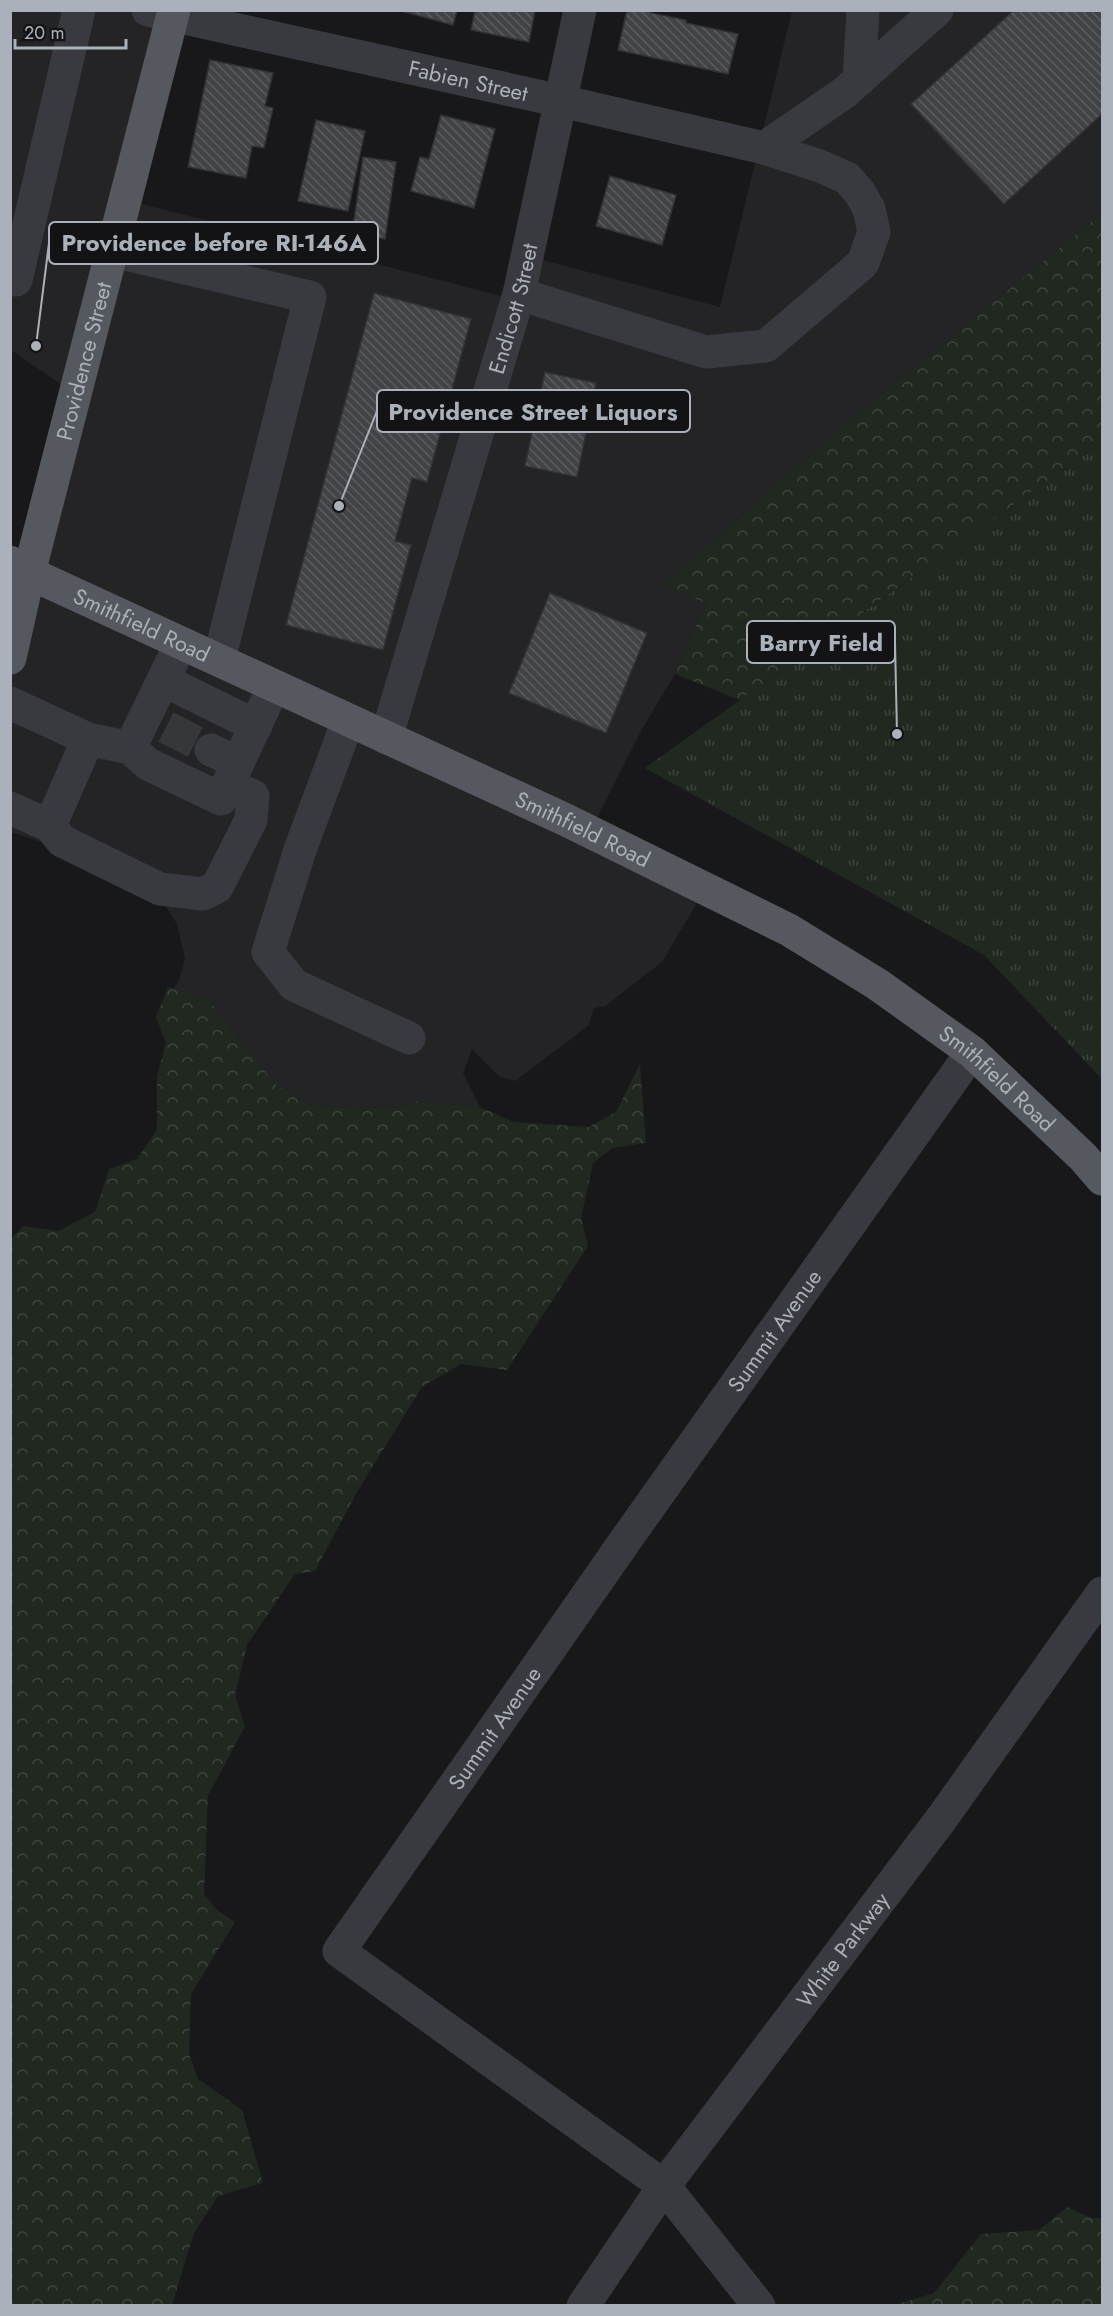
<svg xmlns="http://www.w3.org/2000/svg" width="1113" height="2316" font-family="Jost,sans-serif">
<defs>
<pattern id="grass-tufts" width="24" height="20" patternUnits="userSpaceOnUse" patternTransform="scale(1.5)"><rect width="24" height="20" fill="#202820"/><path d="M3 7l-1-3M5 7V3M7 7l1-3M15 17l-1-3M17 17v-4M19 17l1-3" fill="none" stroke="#3e453e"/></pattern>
<pattern id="forest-crowns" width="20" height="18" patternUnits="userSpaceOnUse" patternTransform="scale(1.5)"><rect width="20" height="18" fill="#202820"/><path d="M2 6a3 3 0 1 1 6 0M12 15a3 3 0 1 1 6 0" fill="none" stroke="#3e453e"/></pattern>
<pattern id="building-back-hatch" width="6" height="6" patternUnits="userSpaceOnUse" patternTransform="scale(1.5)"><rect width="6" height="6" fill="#424347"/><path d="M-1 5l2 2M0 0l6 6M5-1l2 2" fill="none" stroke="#5b5c5f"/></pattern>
</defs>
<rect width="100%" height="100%" fill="#18181a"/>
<polygon fill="#242427" points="11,11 188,11 142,204 506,297 520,254 720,307 792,11 1102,11 1102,213 849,421 663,584 706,603 675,674 642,729 593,826 707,886 662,962 605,1006 594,1008 588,1026 515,1081 499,1076 472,1049 463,1073 480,1107 414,1101 397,1108 312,1106 275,1084 207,998 173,989 179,981 185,958 177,924 162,900 63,849 11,832 10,556 17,560 72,392 11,350"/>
<polygon fill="url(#grass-tufts)" points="1102,442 1102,1079 984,955 645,768"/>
<g fill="url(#forest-crowns)">
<polygon points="1102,213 1102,442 740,700 675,674 706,603 662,585 849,421"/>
<polygon points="168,987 207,998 275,1084 312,1106 397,1108 414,1101 480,1107 514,1122 589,1127 616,1112 640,1064 646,1143 612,1148 593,1163 581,1218 588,1246 507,1370 461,1364 422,1387 357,1492 315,1571 295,1574 247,1645 235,1695 245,1726 208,1796 204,1894 217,1910 235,1922 191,1994 189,2054 198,2079 242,2110 263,2183 218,2196 194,2233 172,2305 11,2305 11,1238 24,1226 58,1231 95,1212 109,1169 137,1159 157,1130 157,1076 166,1043 156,1017"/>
<polygon points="1067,2207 1091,2218 1102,2218 1102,2305 895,2305 934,2293 981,2234 1039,2230"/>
</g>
<g fill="url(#building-back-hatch)" stroke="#323236" stroke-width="1.5">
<polygon points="398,10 457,10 453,25"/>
<polygon points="475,10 535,10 529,42 471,30"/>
<polygon points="627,10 651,10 651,13 686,20 686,23 738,34 728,74 618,50"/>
<polygon points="1014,10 1102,10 1102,114 1004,204 911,104"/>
<polygon points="210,60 273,73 265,106 273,108 264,148 252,146 246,178 188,167"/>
<polygon points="441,115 495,129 474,208 411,191 420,157 429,159"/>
<polygon points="316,120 365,131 348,211 298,201"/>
<polygon points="363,157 396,162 385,239 363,235 361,251 350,249"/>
<polygon points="610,176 676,195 662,245 596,226"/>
<polygon points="374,293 471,319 427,482 412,478 395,541 411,545 383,650 286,625"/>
<polygon points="545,372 596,383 577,477 525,466"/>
<polygon points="550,593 647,633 606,733 509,693"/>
</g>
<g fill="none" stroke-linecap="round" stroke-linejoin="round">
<polyline stroke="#35373a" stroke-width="33" stroke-dasharray="33 16" stroke-linecap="butt" points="166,727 211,750"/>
<g stroke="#393a3f" stroke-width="33">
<path id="s1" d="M148,10l413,91 203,47 56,18 27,12 13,15 9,16 5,23 -11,31 -97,83 -60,6 -187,-58"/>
<polyline points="859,80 863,10"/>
<polyline points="764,148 844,93 937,10"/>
<polyline points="112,251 310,297 219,660"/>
<polyline points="10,279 16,280 79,10"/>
<polyline points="163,680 256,726"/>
<polyline points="10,703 88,739"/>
<polyline points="348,721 301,847 268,952 294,985 409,1038"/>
<path id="s2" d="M386,738l133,-444 61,-284"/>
<polyline points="130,748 148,764 221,799 274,686"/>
<polyline points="211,750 238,763"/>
<polyline points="10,808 50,826 88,739 130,748 181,643"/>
<polyline points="50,826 62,841 160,889 203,894 217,887 251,820 253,796 228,784"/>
<path id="s3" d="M583,2306l81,-120 278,-368 160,-225"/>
<path id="s4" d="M759,2306l-95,-120 -325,-235 286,-410 347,-489"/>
</g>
<g stroke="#55585e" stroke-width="33">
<path id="s5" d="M10,562l19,11 535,246 225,111 88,54 95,68 111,105 19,22"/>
<path id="s6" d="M10,658l19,-85 145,-563"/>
</g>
</g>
<g text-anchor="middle" stroke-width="4.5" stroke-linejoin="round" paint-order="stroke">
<g font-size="22" fill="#aab1ba" stroke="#131315">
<text dy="8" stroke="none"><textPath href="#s1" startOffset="328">Fabien Street</textPath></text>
<text dy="8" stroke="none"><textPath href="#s2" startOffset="448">Endicott Street</textPath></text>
<text dy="8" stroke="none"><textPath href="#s6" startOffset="306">Providence Street</textPath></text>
<text dy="8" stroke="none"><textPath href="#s5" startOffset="146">Smithfield Road</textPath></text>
<text dy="8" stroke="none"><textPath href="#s5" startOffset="632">Smithfield Road</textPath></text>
<text dy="8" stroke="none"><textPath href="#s5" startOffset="1118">Smithfield Road</textPath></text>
<text dy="8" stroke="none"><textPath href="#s4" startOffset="1312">Summit Avenue</textPath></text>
<text dy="8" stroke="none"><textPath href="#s4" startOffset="826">Summit Avenue</textPath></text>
<text dy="8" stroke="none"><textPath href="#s3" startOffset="441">White Parkway</textPath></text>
</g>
</g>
<path fill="none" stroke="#aab1ba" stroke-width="2" d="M36 346L49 243M339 506L377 411M897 734L895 642"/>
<g fill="#aab1ba" stroke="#131315" stroke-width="2">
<circle cx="36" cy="346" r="6"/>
<circle cx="339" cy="506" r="6"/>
<circle cx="897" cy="734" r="6"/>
</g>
<g fill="#131315" stroke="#aab1ba" stroke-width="2">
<rect x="49" y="222" width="329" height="42" rx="6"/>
<rect x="377" y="390" width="313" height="42" rx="6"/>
<rect x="747" y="621" width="148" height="42" rx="6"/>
</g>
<g font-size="24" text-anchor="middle" font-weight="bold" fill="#aab1ba">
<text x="214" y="251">Providence before RI-146A</text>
<text x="533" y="420">Providence Street Liquors</text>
<text x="821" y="651">Barry Field</text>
</g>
<rect width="1113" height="2316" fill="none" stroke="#aab1ba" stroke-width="24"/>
<path d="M15 39v9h111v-9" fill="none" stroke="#aab1ba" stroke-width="3"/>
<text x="24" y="39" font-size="18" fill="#aab1ba" stroke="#131315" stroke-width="4.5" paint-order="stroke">20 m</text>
</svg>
